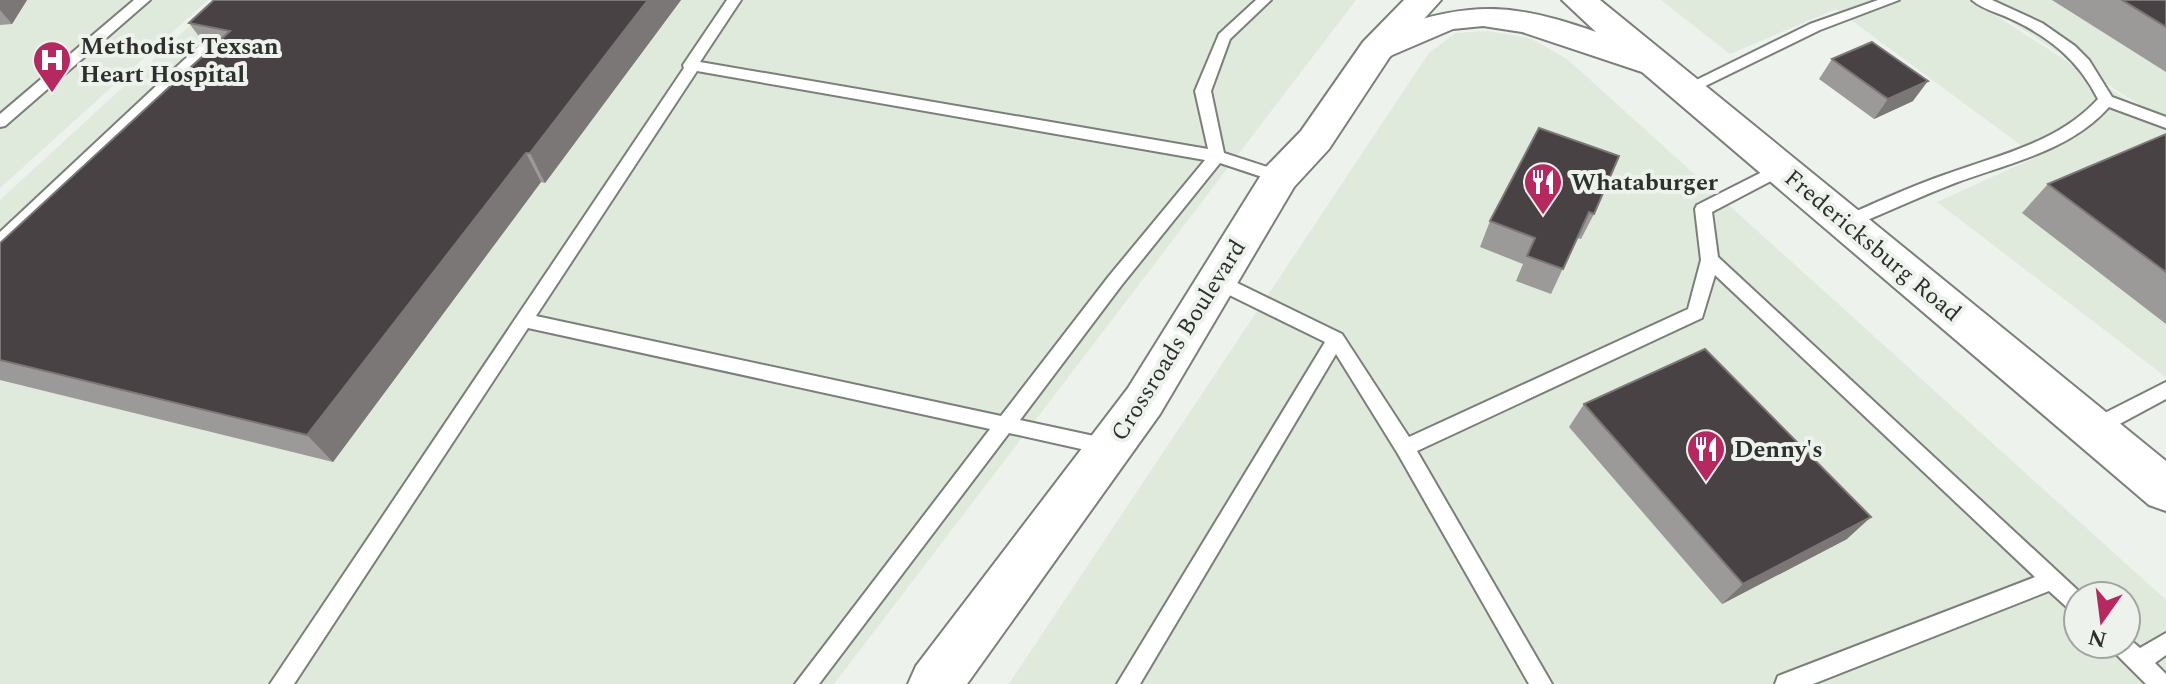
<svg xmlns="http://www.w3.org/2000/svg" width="2166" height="684" font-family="Spectral,serif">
<rect width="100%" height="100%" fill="#edf2ec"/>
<g fill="#dfe9dc" fill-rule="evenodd">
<polygon points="0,0 208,0 0,188"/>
<polygon points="218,0 1356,0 834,684 0,684 0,200"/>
<polygon points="1661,0 1972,0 2166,125 2166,377 1937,202 2037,157 1836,9 1730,54"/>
<polygon points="1977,0 2166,0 2166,122"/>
<path d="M1487,31l43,7 37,21 599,541v84h-1157l420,-631 27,-20zM2078,596h48v48h-48z"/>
</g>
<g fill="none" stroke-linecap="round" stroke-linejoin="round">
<g stroke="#7a7f79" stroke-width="4">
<g id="lane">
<polygon points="134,0 150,0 5,126 0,127 0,114"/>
<polygon points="248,0 263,0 6,246 0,248 0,232"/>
<path d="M727,0h14l-41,62 508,87 -13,-58 24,-57 37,-34h15l-41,39 -19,52 13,62 62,20 2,4 -8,6 -60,-20 -99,123 -101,134 88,19 7,2 3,6 -3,6 -7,2 -99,-22 -190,251h-24l195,-255 -462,-101 -234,356h-24l414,-616 -1,-3zM697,71l508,89 -96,116 -108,140 -465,-100z"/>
<polygon points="1878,0 1899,0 1820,30 1691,93 1686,94 1678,89 1810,24"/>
<path d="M1972,0h20l50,23 33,23 14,14 23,37 54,20v11l-57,-21c-39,44 -100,56 -154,76 -34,13 -68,29 -102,43h-12l-2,-4 2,-4c34,-15 68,-31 103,-43 54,-20 114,-32 154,-76 -19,-38 -48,-62 -87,-80 -12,-6 -29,-10 -39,-19z"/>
<polygon points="1782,162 1788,164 1790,168 1788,172 1712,212 1718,257 2084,596 2078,596 2078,614 2071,611 2049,591 1813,684 1775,684 1778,676 2035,577 1715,275 1702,318 1417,451 1552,684 1529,684 1398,454 1336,354 1140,684 1117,684 1325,342 1211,286 1208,281 1211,276 1223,276 1342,334 1409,437 1688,309 1701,260 1695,209 1697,205"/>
<polygon points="2166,382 2166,399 2101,434 2094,436 2087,434 2085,428 2087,422"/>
<polygon points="2166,633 2166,655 2155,663 2166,674 2166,684 2146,684 2113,651 2110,644 2126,644 2126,636 2140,648"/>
</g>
</g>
<g stroke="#7a7f79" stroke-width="4">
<polygon id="secondary" points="1404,0 1441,0 1389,58 1329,149 1294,187 1160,414 967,684 908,684 916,666 1128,388 1266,167 1301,131 1363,42"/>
</g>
<g stroke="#7a7f79" stroke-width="4">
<path id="primary" d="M1562,0h38l566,461v50l-17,-6 -507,-433 -120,-40 -39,-6 -30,3 -77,33 -13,-4 -5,-8c8,-12 23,-16 36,-22 78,-28 124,-24 202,4z"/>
</g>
<use href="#lane" fill="#fff" fill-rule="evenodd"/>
<use href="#secondary" fill="#fff" fill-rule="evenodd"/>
<use href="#primary" fill="#fff" fill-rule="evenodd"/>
</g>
<g fill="#9b9a98">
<polygon points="0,0 27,0 12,24 0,25"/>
<polygon points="214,0 681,0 545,183 541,182 333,462 0,380 0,243 209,50 189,23"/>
<polygon points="2052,0 2166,0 2166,72"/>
<polygon points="1832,59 1913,101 1874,119 1819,79"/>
<polygon points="1539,128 1594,214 1581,239 1577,238 1551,294 1516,281 1523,264 1480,247 1490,221"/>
<polygon points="2166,134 2166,324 2022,213 2048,184"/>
<polygon points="1584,404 1847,539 1722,604 1569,427"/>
</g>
<g fill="#7a7776">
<polygon points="0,0 27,0 12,24 0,10"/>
<polygon points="648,0 681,0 545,183 530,153"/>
<polygon points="1928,81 1913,101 1874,119 1888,99"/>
<polygon points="526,153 541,182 333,462 307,435"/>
<polygon points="1871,517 1847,539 1722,604 1743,584"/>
</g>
<g fill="#494244" stroke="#7a7776" stroke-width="2">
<polygon points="214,0 648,0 530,153 526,153 307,435 0,360 0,243 230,31 189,23"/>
<polygon points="2122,0 2166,0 2166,27"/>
<polygon points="1872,42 1928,81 1888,99 1832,59"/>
<polygon points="1539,128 1619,156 1594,214 1589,212 1563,269 1527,256 1535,238 1490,221"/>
<polygon points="2166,134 2166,272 2048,184"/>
<polygon points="1705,349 1871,517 1743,584 1584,404"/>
</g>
<defs>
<g id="hospital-pin" transform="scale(2)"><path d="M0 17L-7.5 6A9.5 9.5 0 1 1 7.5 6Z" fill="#b52860" stroke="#edf2ec"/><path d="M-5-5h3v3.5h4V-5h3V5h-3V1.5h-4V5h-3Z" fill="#fff"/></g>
<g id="restaurant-pin" transform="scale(2)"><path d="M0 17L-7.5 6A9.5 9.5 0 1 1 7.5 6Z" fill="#b52860" stroke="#edf2ec"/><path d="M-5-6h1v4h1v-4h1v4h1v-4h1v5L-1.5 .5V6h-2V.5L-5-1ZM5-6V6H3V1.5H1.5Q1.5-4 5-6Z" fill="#fff"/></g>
</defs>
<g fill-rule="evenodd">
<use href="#hospital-pin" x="52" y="60"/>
<use href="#restaurant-pin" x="1543" y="182"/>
<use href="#restaurant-pin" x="1706" y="449"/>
</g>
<g text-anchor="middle" stroke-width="8" stroke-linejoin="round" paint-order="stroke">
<g font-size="24" font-weight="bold" fill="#2e302d" stroke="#edf2ec" text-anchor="start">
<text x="80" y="54">Methodist Texsan<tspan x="80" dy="28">Heart Hospital</tspan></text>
<text x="1571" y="190">Whataburger</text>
<text x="1734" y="457">Denny's</text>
</g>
<g font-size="24" fill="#2e302d" stroke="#edf2ec">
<text transform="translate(1873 245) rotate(40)" y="8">Fredericksburg Road</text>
<text transform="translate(1178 340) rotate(-58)" y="8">Crossroads Boulevard</text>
</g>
</g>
<g transform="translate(2102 620) rotate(194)"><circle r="38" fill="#edf2ec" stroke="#a1a4a0" stroke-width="2"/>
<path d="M0-6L14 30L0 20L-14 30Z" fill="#b52860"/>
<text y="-12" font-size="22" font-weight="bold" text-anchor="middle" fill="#2e302d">N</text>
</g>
</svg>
